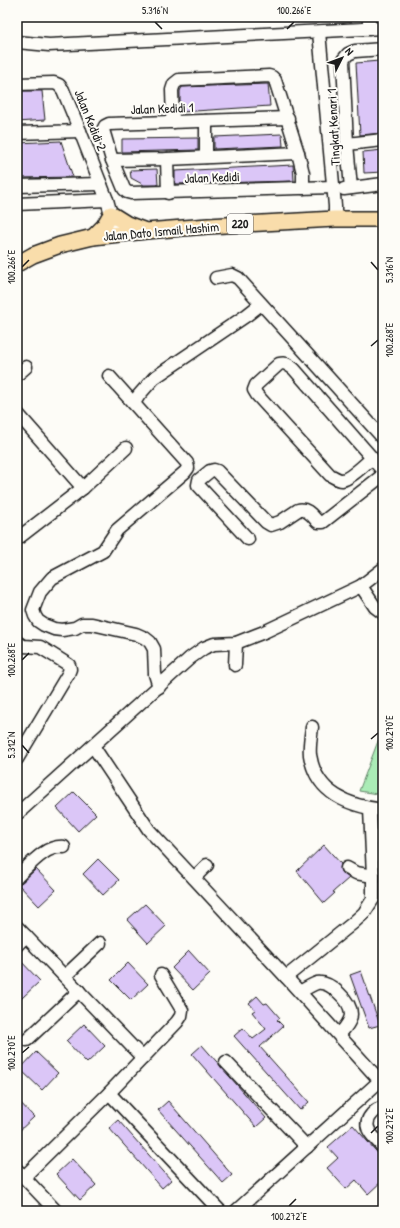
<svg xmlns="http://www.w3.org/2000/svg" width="400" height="1228" font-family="'Patrick Hand',sans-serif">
<rect width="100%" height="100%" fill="#fdfcf7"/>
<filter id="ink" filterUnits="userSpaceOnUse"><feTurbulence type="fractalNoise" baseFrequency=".025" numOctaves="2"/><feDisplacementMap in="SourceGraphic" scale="8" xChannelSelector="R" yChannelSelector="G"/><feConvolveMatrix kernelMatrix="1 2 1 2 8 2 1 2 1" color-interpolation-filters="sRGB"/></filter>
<g filter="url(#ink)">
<polygon fill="#aaecb6" stroke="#638469" points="383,728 383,795 359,791"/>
<g fill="#dbc6f7" stroke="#1c1c1c">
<polygon points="379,61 383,133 360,135 356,63"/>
<polygon points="268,84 270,106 180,112 180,91 182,87"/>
<polygon points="17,91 42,91 45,120 17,122"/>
<polygon points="282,134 283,146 214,149 214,137"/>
<polygon points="198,138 198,150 122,152 122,139"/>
<polygon points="61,141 73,177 17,178 17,143"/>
<polygon points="383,150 383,172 364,173 363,152"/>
<polygon points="293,165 294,181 175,184 175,171"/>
<polygon points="157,169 158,185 144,185 131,178 130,170"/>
<polygon points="74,792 96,814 78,831 57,808"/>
<polygon points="324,845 341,864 340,869 341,872 349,878 333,892 335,893 324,903 297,871"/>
<polygon points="98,859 119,880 103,895 83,874"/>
<polygon points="36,869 56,890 39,906 18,884 22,882"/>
<polygon points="145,904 166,926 148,943 127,920"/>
<polygon points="189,951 210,974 193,990 172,968"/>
<polygon points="17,957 40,981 22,998 17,993"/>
<polygon points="128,963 148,984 131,1000 111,980"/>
<polygon points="361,971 380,1025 369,1028 350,975"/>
<polygon points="257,996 264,1004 267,1003 280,1018 277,1020 283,1026 260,1047 309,1102 300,1110 234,1036 243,1028 253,1039 266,1029 252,1012 255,1010 249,1003"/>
<polygon points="84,1024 105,1046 87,1063 66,1041"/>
<polygon points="202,1045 266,1118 256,1127 192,1054"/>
<polygon points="36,1052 58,1073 42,1090 20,1069"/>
<polygon points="17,1099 34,1117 17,1133"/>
<polygon points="168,1101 232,1175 223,1183 158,1110"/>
<polygon points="118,1120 171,1180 162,1188 109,1128"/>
<polygon points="353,1125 383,1159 383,1180 368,1194 356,1180 346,1189 327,1168 338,1158 328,1147"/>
<polygon points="72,1159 96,1185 80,1200 56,1174"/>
</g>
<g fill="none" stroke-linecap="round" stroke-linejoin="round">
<g stroke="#1c1c1c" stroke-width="15">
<g id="minor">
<polyline points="369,17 369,29"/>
<polyline points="319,32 335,206 335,219"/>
<polyline points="17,42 49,45 383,28"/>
<polyline points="17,84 54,83 59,85 63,90 80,131 107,200 111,214 114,235"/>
<polyline points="288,118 109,124 105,126 103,130 112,160 124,189 127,192 131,193 333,187"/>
<polyline points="206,121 206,157"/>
<polyline points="173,122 172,90 174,84 179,80 269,76 272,77 275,80 298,153 303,173 303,188"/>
<polyline points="17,133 80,131"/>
<polyline points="347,144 383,140"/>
<polyline points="167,159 168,193"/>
<polyline points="112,160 167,159 298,153"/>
<polyline points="17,186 101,184"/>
<polyline points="351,188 347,144 343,60 348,54 355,51 383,49"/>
<polyline points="344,189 383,184"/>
<polyline points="17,204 107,200"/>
<polyline points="216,278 232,275 238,278 383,438"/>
<polyline points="17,375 26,367"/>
<polyline points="109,376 187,463 188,468 185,472 117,530 103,551 52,578 40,592 33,610 35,616 38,621 44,625 54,629 62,630 75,628 82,624 92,624 136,634 145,638 150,642 154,649 155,674 159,687"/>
<polyline points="134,403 139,395 154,378 247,315 261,304"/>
<polyline points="17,413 83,488"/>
<path d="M372,458c-6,5 -22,21 -30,22 -4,0 -8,-3 -12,-5l-73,-80 -3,-5 2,-5 23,-21c7,-2 9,1 15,5l78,89 11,13"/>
<polyline points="17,539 83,488 126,448"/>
<path d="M248,539l-50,-54 1,-5 11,-9 4,-1 3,1 49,51 5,3 9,-3 18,-12c9,-3 15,7 20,12h5l60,-47"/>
<polyline points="361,586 375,607 383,613"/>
<polyline points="17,642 23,646 40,647 45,650 69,665 70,669 68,674 17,759"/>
<polyline points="235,665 236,643"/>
<path d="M312,727c-1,9 -3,19 -2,28 6,39 39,51 73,55"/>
<polyline points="93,746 149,830 286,977 383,1084"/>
<polyline points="17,814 190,658 204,648 214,644 236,643 264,632 361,586 383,569"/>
<polyline points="347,868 356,873 373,876"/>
<path d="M17,877c13,-12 28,-32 47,-30"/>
<polyline points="194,878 207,865"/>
<polyline points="17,927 143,1058"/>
<polyline points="17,945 26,936"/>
<polyline points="65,976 100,943"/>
<polyline points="286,977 353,923 364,913 373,899 373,876 370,809"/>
<path d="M300,992c5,-3 11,-7 17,-9 13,-2 34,18 34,31 0,8 -7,15 -12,21"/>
<polyline points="27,1040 79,991"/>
<polyline points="226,1062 307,1147"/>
<polyline points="109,1093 220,1211"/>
<path d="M383,1108c-5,0 -7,2 -11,6 -12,13 2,23 11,33"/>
<polyline points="17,1170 56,1211"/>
<polyline points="24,1177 109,1093 177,1022 181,1016 182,1010 161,975"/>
<polyline points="236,1211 383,1078"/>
</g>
</g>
<g stroke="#1c1c1c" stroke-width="18">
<g id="major">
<polyline points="93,237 104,226 111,214 127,224 143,230"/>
<polyline points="17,264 33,255 60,245 93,237 146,231 208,226 335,219 383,219"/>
</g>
</g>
<use href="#minor" stroke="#fdfcf7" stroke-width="12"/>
<use href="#major" stroke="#f9ddab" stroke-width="15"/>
</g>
</g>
<path fill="none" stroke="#1c1c1c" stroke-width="1.5" d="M155,22l7,7M287,29l7,-7M371,262l7,8M22,267l7,-7M371,346l7,-6M22,660l7,-7M371,739l7,-6M22,745l7,8M22,1053l7,-6M371,1133l7,-7M289,1206l7,-7"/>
<g text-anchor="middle" stroke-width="4" stroke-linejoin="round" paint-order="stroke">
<rect fill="#fdfcf7" stroke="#605f5e" stroke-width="1" x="227" y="214" width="26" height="20" rx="3"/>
<g font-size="12" font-weight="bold" fill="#1c1c1c">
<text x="240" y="228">220</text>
</g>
<g font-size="13" fill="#1c1c1c" stroke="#fdfcf7">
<text transform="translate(162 108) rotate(-2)" y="5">Jalan Kedidi 1</text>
<text transform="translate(91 120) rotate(68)" y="5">Jalan Kedidi 2</text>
<text transform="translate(333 127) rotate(-93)" y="5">Tingkat Kenari 1</text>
<text transform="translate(212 177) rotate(-2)" y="5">Jalan Kedidi</text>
<text transform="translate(161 231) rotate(-5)" y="5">Jalan Dato Ismail Hashim</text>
</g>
</g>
<rect width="400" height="1228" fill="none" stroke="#fdfcf7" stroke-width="44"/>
<g transform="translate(342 58) rotate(48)" stroke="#fdfcf7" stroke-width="3" paint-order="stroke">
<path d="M0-3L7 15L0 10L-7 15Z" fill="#1c1c1c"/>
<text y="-6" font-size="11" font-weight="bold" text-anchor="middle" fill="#1c1c1c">N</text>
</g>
<rect x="22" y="22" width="356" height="1184" fill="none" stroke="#1c1c1c" stroke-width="1.5"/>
<g font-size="10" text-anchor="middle" fill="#1c1c1c">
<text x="155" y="14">5.316°N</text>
<text x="294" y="14">100.266°E</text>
<text transform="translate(11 267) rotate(-90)" y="4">100.266°E</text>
<text transform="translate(389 270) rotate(-90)" y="4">5.316°N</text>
<text transform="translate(389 340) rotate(-90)" y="4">100.268°E</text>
<text transform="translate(11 660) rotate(-90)" y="4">100.268°E</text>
<text transform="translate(389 733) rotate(-90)" y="4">100.270°E</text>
<text transform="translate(11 745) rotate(-90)" y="4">5.312°N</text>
<text transform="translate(11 1053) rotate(-90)" y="4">100.270°E</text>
<text transform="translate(389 1126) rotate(-90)" y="4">100.272°E</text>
<text x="289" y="1220">100.272°E</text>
</g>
</svg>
